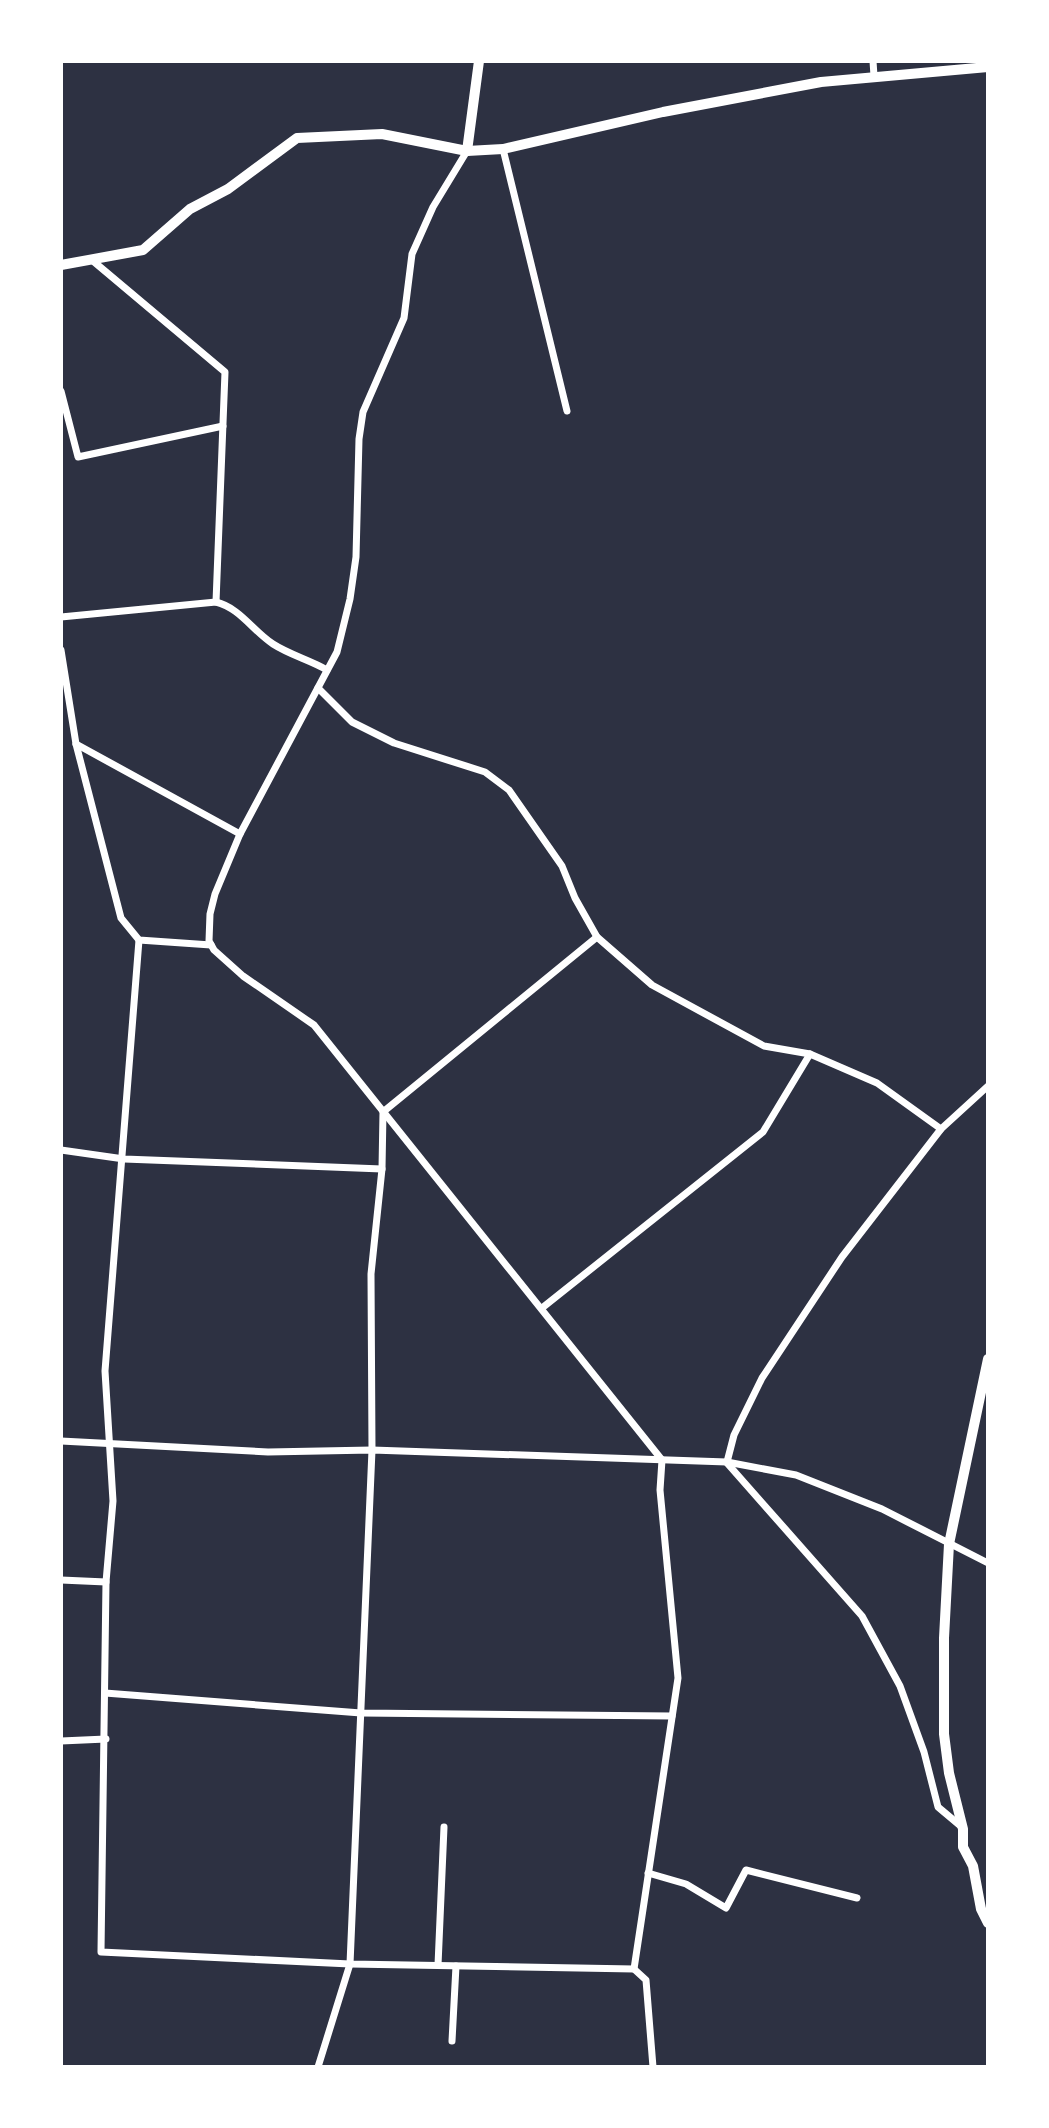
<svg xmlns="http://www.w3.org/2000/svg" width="1049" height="2128" font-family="Jost,sans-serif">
<rect width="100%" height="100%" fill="#2d3142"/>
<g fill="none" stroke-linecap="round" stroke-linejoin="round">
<g stroke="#fff" stroke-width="7">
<polyline points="873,61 874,76"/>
<polyline points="503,149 567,411"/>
<polyline points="93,261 225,372 216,602"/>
<polyline points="61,391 78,457 223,426"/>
<path d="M61,617l155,-15c24,6 37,29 57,42 17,11 37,16 54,26"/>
<polyline points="61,650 76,744 121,918 139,940 211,945"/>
<polyline points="318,688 352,722 394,743 485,772 509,790 562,866 575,898 597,937 652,985 764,1046 810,1054 877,1083 941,1129"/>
<polyline points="76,744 240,834"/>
<polyline points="139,940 105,1371 113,1501 106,1582 101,1952 350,1964 634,1969 678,1678 660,1490 662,1460 314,1025 243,976 214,950 209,941 210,914 215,894 240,834 337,652 350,599 356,557 359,439 363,412 404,318 412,254 433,207 467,151"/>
<polyline points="61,1150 124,1159 382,1169"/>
<polyline points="542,1308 763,1132 810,1054"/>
<polyline points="61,1441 268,1452 372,1450 727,1462 796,1475 882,1509 988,1563"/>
<polyline points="727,1462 734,1435 762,1378 842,1257 941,1129 988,1086"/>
<polyline points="727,1463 862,1616 900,1686 924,1752 938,1807 963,1828"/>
<polyline points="61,1580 106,1582"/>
<polyline points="105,1693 361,1713 672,1716"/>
<polyline points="61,1741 106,1739"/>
<polyline points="648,1873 686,1884 726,1908 746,1870 857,1898"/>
<polyline points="438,1965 444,1827"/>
<polyline points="634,1969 646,1980 653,2067"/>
<polyline points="452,2041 456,1966"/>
<polyline points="318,2067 350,1964 372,1450 371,1274 382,1169 383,1112 597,937"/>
</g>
<g stroke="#fff" stroke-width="10">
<polyline points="467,151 479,61"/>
<polyline points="61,265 143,250 190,209 228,189 297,138 382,134 467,151 503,149 663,112 821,82 988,67"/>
<polyline points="988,1359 949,1544 944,1638 944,1734 949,1773 963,1829 963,1847 973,1866 981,1909 988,1923"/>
</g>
</g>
<rect width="1049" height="2128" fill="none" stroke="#ffffff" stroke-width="126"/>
</svg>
